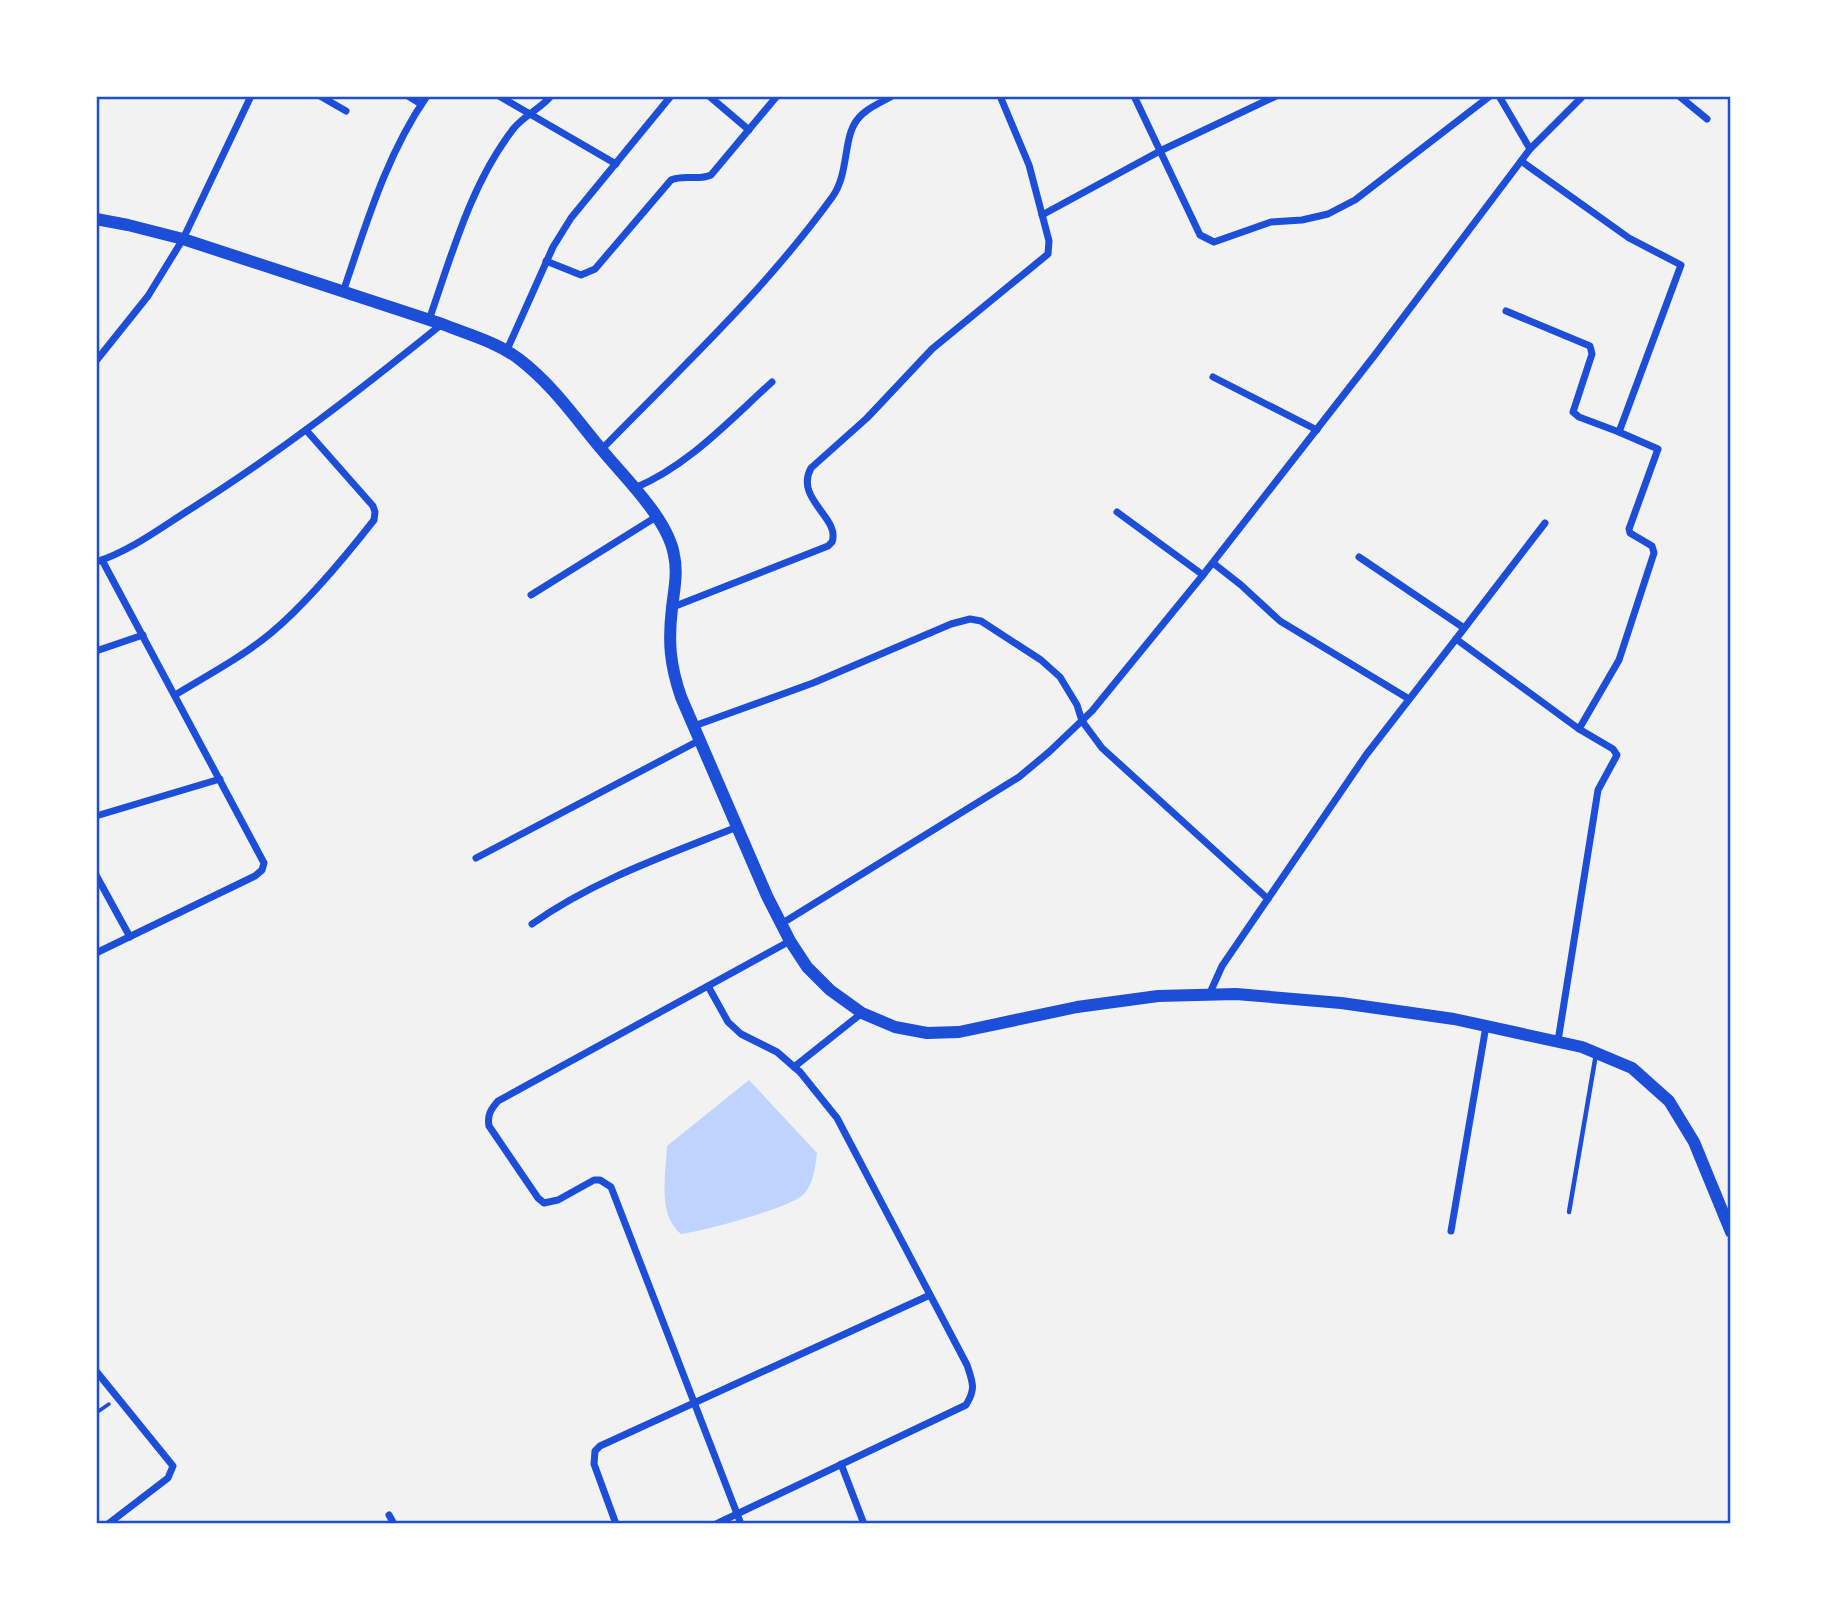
<svg xmlns="http://www.w3.org/2000/svg" width="1827" height="1620" font-family="'Playfair Display',serif">
<rect width="100%" height="100%" fill="#f2f2f2"/>
<path fill="#bfd3fe" d="M749,1080l68,73c-2,15 -3,29 -13,41 -11,13 -103,38 -123,40 -24,-20 -15,-59 -14,-88z"/>
<g fill="none" stroke-linecap="round" stroke-linejoin="round">
<polyline stroke="#1d4ed8" stroke-width="3.5" points="96,1413 109,1404"/>
<polyline stroke="#1d4ed8" stroke-width="4.5" points="1569,1212 1596,1054"/>
<g stroke="#1d4ed8" stroke-width="7">
<polyline points="320,96 346,111"/>
<polyline points="408,96 421,104"/>
<polyline points="499,96 616,164"/>
<polyline points="709,96 749,130"/>
<polyline points="1134,96 1200,235 1214,242 1271,222 1302,220 1328,214 1355,200 1490,96"/>
<polyline points="1499,96 1530,149 1521,161 1629,238 1681,265 1619,432 1658,449 1629,529 1630,533 1652,546 1654,553 1619,660 1579,729 1613,749 1617,755 1598,790 1558,1041"/>
<polyline points="1679,96 1707,119"/>
<polyline points="1530,149 1583,96"/>
<polyline points="1042,215 1160,151 1276,96"/>
<path d="M546,261l35,14 14,-6 76,-89c14,-6 26,1 40,-5l66,-79"/>
<path d="M343,292c23,-67 43,-137 84,-196"/>
<polyline points="1506,311 1590,346 1592,354 1573,412 1579,417 1619,432"/>
<path d="M429,320c23,-66 42,-137 85,-192 11,-13 26,-19 37,-32"/>
<polyline points="506,352 553,247 571,218 671,96"/>
<polyline points="96,361 148,296 183,239 251,96"/>
<polyline points="1213,377 1317,430"/>
<path d="M602,449c79,-81 164,-160 231,-253 16,-23 10,-58 24,-76 8,-11 23,-17 35,-24"/>
<path d="M635,488c54,-23 94,-67 137,-106"/>
<polyline points="1117,512 1203,575"/>
<polyline points="1359,557 1464,628"/>
<path d="M96,562c34,-11 63,-33 93,-52 89,-56 171,-120 253,-186"/>
<polyline points="1213,563 1241,585 1280,621 1409,699"/>
<polyline points="531,595 656,517"/>
<path d="M673,607l155,-61 4,-4c9,-24 -38,-43 -21,-74l56,-50 65,-69 116,-95 1,-13 -20,-76 -29,-69"/>
<polyline points="1456,639 1545,523"/>
<polyline points="96,651 143,635"/>
<path d="M175,695c33,-20 67,-38 96,-62 36,-30 74,-76 103,-113l1,-8 -2,-6 -67,-76"/>
<polyline points="694,726 813,683 951,624 970,619 981,621 1041,660 1060,677 1077,705 1082,721 1102,748 1268,899"/>
<polyline points="96,816 220,779"/>
<polyline points="476,858 700,740"/>
<polyline points="96,875 130,937"/>
<path d="M532,924c62,-44 135,-69 205,-97"/>
<polyline points="781,924 1019,777 1049,752 1092,711 1203,575 1374,356 1521,161"/>
<polyline points="96,953 255,876 262,870 264,863 102,560"/>
<path d="M708,986l20,36 13,12 36,18 23,20 37,46 130,247c6,18 9,24 -1,40l-250,119"/>
<polyline points="1209,995 1222,966 1366,755 1456,639 1579,729"/>
<polyline points="794,1067 862,1013"/>
<polyline points="1451,1231 1486,1026"/>
<polyline points="96,1371 173,1466 168,1478 108,1524"/>
<polyline points="841,1464 864,1524"/>
<polyline points="389,1515 394,1524"/>
<polyline points="616,1524 594,1464 595,1451 600,1446 930,1295"/>
<path d="M741,1524l-130,-337 -11,-7h-6l-36,20 -14,3 -6,-5 -49,-72c-2,-11 2,-17 9,-25l292,-160"/>
</g>
<path stroke="#1d4ed8" stroke-width="12" d="M96,219l32,6 55,14 259,85c25,10 55,18 77,35 33,25 57,60 83,91 23,28 66,69 72,105 4,18 0,35 -2,53 -4,34 -2,57 9,89l86,199 23,45 17,26 23,23 32,23 33,14 32,6 32,-1 118,-25 81,-11 78,-2 105,9 113,16 128,28 50,21 37,33 25,41 37,90"/>
</g>
<rect width="1827" height="1620" fill="none" stroke="#ffffff" stroke-width="196"/>
<rect x="98" y="98" width="1631" height="1424" fill="none" stroke="#1d4ed8" stroke-width="2.5"/>
</svg>
